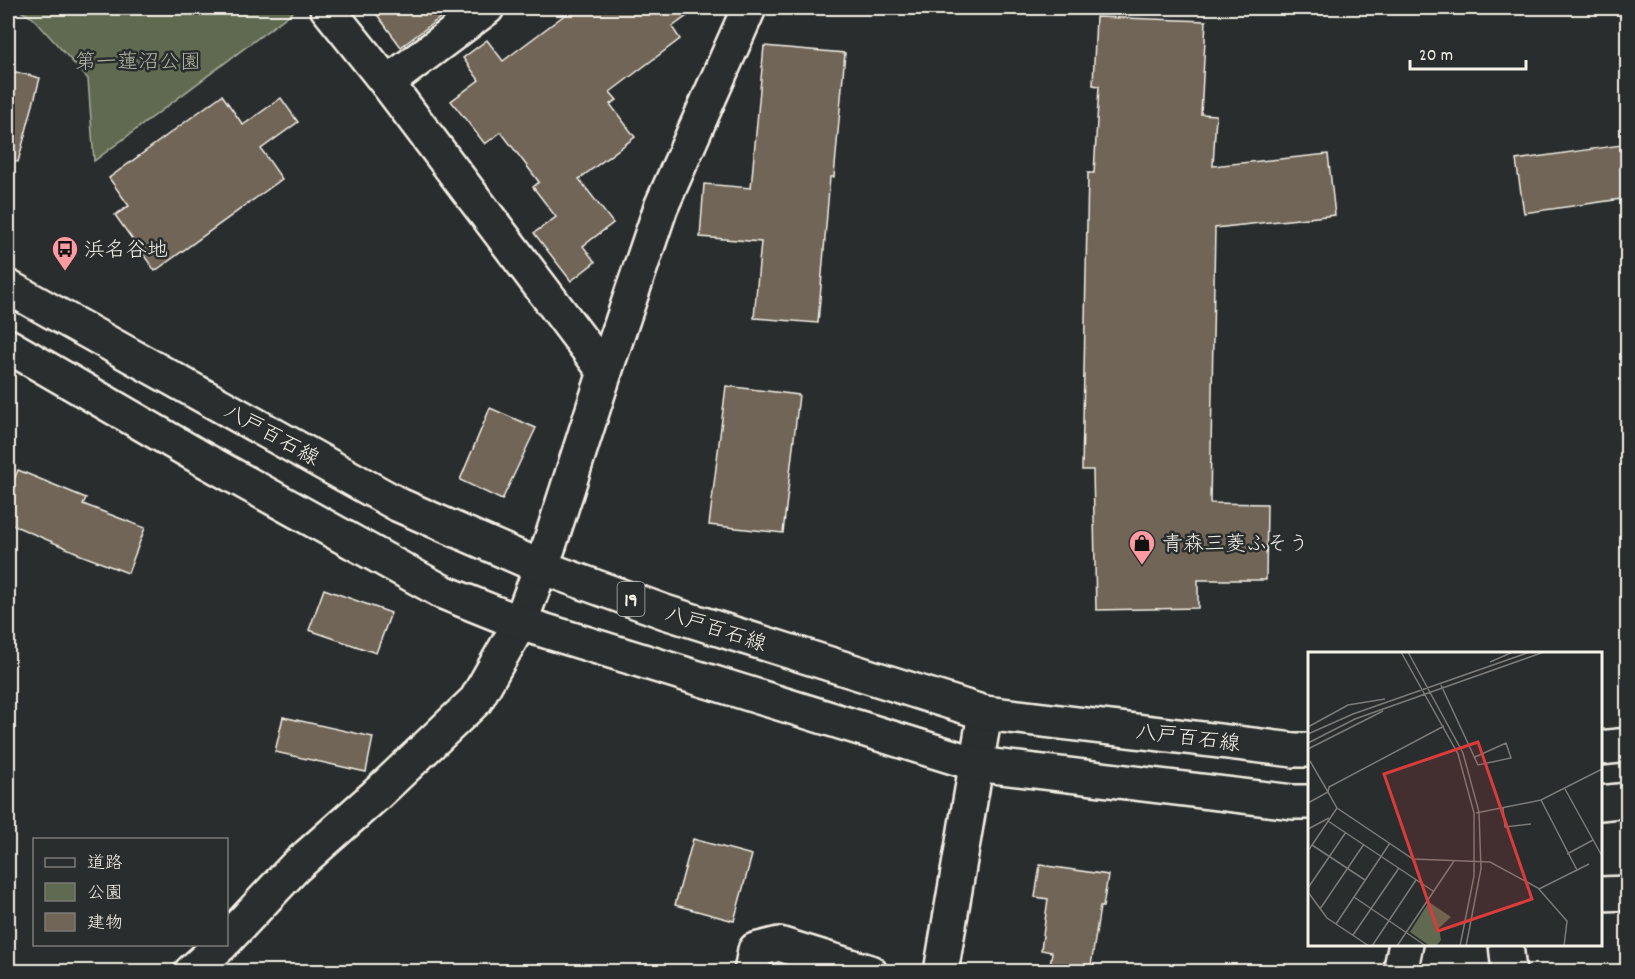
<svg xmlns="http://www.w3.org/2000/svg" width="1635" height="979" font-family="Dekko,'Klee One',sans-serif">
<rect width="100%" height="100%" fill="#2a2d2e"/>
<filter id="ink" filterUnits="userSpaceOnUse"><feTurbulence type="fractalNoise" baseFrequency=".0167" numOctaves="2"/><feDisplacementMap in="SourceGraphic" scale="12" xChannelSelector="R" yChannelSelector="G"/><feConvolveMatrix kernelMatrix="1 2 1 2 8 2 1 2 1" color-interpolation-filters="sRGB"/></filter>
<g filter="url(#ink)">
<polygon fill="#606a51" stroke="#aaae9c" stroke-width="1.5" points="15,8 298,8 94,161 88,79 33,18"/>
<g fill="#706557" stroke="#f4f1e8" stroke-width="1.5">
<polygon points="372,8 453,8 401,47"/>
<polygon points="574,8 698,8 672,27 680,39 610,92 617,100 610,104 635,137 579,179 613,223 583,246 595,262 571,281 534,233 556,217 533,187 539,182 501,132 485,144 451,101 479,80 463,58 487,40 503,61"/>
<polygon points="1096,17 1206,21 1201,114 1216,115 1213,166 1328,154 1335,215 1215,228 1210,503 1267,504 1266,580 1198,580 1198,608 1096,610 1093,470 1082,470 1088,173 1094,173 1099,86 1093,85"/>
<polygon points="764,46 845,53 834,177 830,177 818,323 754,318 761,242 700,237 704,184 751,188"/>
<polygon points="8,70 40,78 18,162 8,160"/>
<polygon points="222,95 243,125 281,98 298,122 261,149 282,179 155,271 115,215 129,206 109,178"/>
<polygon points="1628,144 1628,198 1524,213 1516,160"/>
<polygon points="726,386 799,395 783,533 709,525"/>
<polygon points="490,408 536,428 502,500 460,480"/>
<polygon points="18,470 86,498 83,504 145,528 128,573 78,554 78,553 8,523 8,494"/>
<polygon points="324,589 391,613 376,653 309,630"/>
<polygon points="283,717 373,737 366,772 275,752"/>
<polygon points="693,839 752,855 734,921 675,905"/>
<polygon points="1040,865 1108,875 1103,907 1100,907 1090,972 1049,972 1052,952 1041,950 1048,899 1035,897"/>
</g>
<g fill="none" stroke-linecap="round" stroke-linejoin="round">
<g stroke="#f4f1e8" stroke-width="38">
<g id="minor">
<polyline points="327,8 387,83 605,372"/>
<polyline points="387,83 487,8"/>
<polyline points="1600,894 1628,893"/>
<polyline points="226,940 295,867 376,795 476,700 520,623 550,543 605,372 661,207 749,8"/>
<polyline points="1506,944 1509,972"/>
<polyline points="191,972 222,944"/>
<polyline points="751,972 755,950 779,944 870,972"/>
<polyline points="941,972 985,713"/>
<polyline points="1400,972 1406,944"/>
</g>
</g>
<g stroke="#f4f1e8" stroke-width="38">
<g id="primary">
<polyline points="8,287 399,505 541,567 665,612 985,713 1294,750 1310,750"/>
<polyline points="8,346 201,458 443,592 520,623 976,764 1293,802 1310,802"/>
<polyline points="1600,748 1628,745"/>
<polyline points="1600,803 1628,800"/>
</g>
</g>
<use href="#minor" stroke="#2a2d2e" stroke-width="33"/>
<use href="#primary" stroke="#2a2d2e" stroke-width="33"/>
</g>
</g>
<defs>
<g id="bus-pin" transform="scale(1.35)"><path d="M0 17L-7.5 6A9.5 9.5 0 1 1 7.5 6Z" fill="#ff9aa2" stroke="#2a2d2e"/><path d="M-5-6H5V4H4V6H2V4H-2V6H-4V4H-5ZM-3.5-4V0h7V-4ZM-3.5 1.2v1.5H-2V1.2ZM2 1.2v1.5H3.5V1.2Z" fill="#111"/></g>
<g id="shop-pin" transform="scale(1.35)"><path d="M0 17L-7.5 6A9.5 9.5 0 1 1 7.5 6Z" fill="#ff9aa2" stroke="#2a2d2e"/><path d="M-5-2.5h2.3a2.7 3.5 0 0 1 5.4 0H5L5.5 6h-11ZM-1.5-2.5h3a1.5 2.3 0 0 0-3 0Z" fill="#111"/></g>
</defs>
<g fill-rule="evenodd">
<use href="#bus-pin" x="65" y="249"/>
<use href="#shop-pin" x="1142" y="543"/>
</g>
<g text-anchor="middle" stroke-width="5" stroke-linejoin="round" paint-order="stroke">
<rect fill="#2a2d2e" stroke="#b7b6b0" stroke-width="1.5" x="617.5" y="582" width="27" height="34" rx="4.5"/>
<g font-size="20" font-weight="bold" fill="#f4f1e8">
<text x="631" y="606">19</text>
</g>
<g font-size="21" fill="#b1b4a4" stroke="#2a2d2e">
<text x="138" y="68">第一蓮沼公園</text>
</g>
<g font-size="21" fill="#f4f1e8" stroke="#2a2d2e" text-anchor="start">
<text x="84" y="256">浜名谷地</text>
<text x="1162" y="550">青森三菱ふそう</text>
</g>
<g font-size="21" fill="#f4f1e8" stroke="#2a2d2e">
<text transform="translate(272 434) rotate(29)" y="7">八戸百石線</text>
<text transform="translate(716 628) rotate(18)" y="7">八戸百石線</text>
<text transform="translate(1188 737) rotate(7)" y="7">八戸百石線</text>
</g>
</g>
<g transform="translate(1308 652)">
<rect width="294" height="294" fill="#2a2d2e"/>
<path d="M121,250l22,15 -12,11 2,12 -5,6h-6l-20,-14z" fill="#606a51"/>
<path fill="none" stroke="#7b7b78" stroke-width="1.5" d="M93,0l57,102 16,59v63l-14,70M100,0l55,101 16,59 2,57 -15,77M182,10l23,-10M133,33l37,80 33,-7 -5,-15 -31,14M136,74l-115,61 -1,5 9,16 76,51 77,3 48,26 29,33 -3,25M0,75l40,-22 37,-6M0,82l45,-20 177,-62M0,91l47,-24 189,-67M0,97l75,-38M257,137l37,67M233,148l36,70M0,151l20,-11 -18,-31M195,156l2,19 26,-3M168,161l65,-13 61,-31M20,169l105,70M0,177l21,-11M4,193l53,35M0,199l29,-43M259,202l26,-14M0,236l38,-56M231,237l50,-25M0,240l19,26 42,28M46,245l72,49M12,257l44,-65M28,272l54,-81M45,283l46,-67M64,294l44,-66M89,294l57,-85"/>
<path fill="#d93c3b" fill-opacity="0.15" stroke="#d93c3b" stroke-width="3" d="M170,90l54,157 -94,32 -54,-157z"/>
<rect width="294" height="294" fill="none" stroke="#f4f1e8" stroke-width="3"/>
</g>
<rect width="1635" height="979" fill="none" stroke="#2a2d2e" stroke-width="30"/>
<rect x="15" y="15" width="1605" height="949" fill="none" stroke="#f4f1e8" stroke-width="2" filter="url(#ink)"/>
<rect x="33" y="838" width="195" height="108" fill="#2a2d2e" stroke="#7b7b78" stroke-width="1.5"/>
<rect x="45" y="858" width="30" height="9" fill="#2a2d2e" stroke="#7b7b78" stroke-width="1.5"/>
<text x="87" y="868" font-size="18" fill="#f4f1e8">道路</text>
<rect x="45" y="883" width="30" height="18" fill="#606a51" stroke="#7b7b78" stroke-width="1.5"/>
<text x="87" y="898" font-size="18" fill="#f4f1e8">公園</text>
<rect x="45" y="913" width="30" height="18" fill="#706557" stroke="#7b7b78" stroke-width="1.5"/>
<text x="87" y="928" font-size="18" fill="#f4f1e8">建物</text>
<path d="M1410 60v9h116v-9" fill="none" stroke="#f4f1e8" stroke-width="3"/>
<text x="1419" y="60" font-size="18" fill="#f4f1e8" stroke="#2a2d2e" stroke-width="4.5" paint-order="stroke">20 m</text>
</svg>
